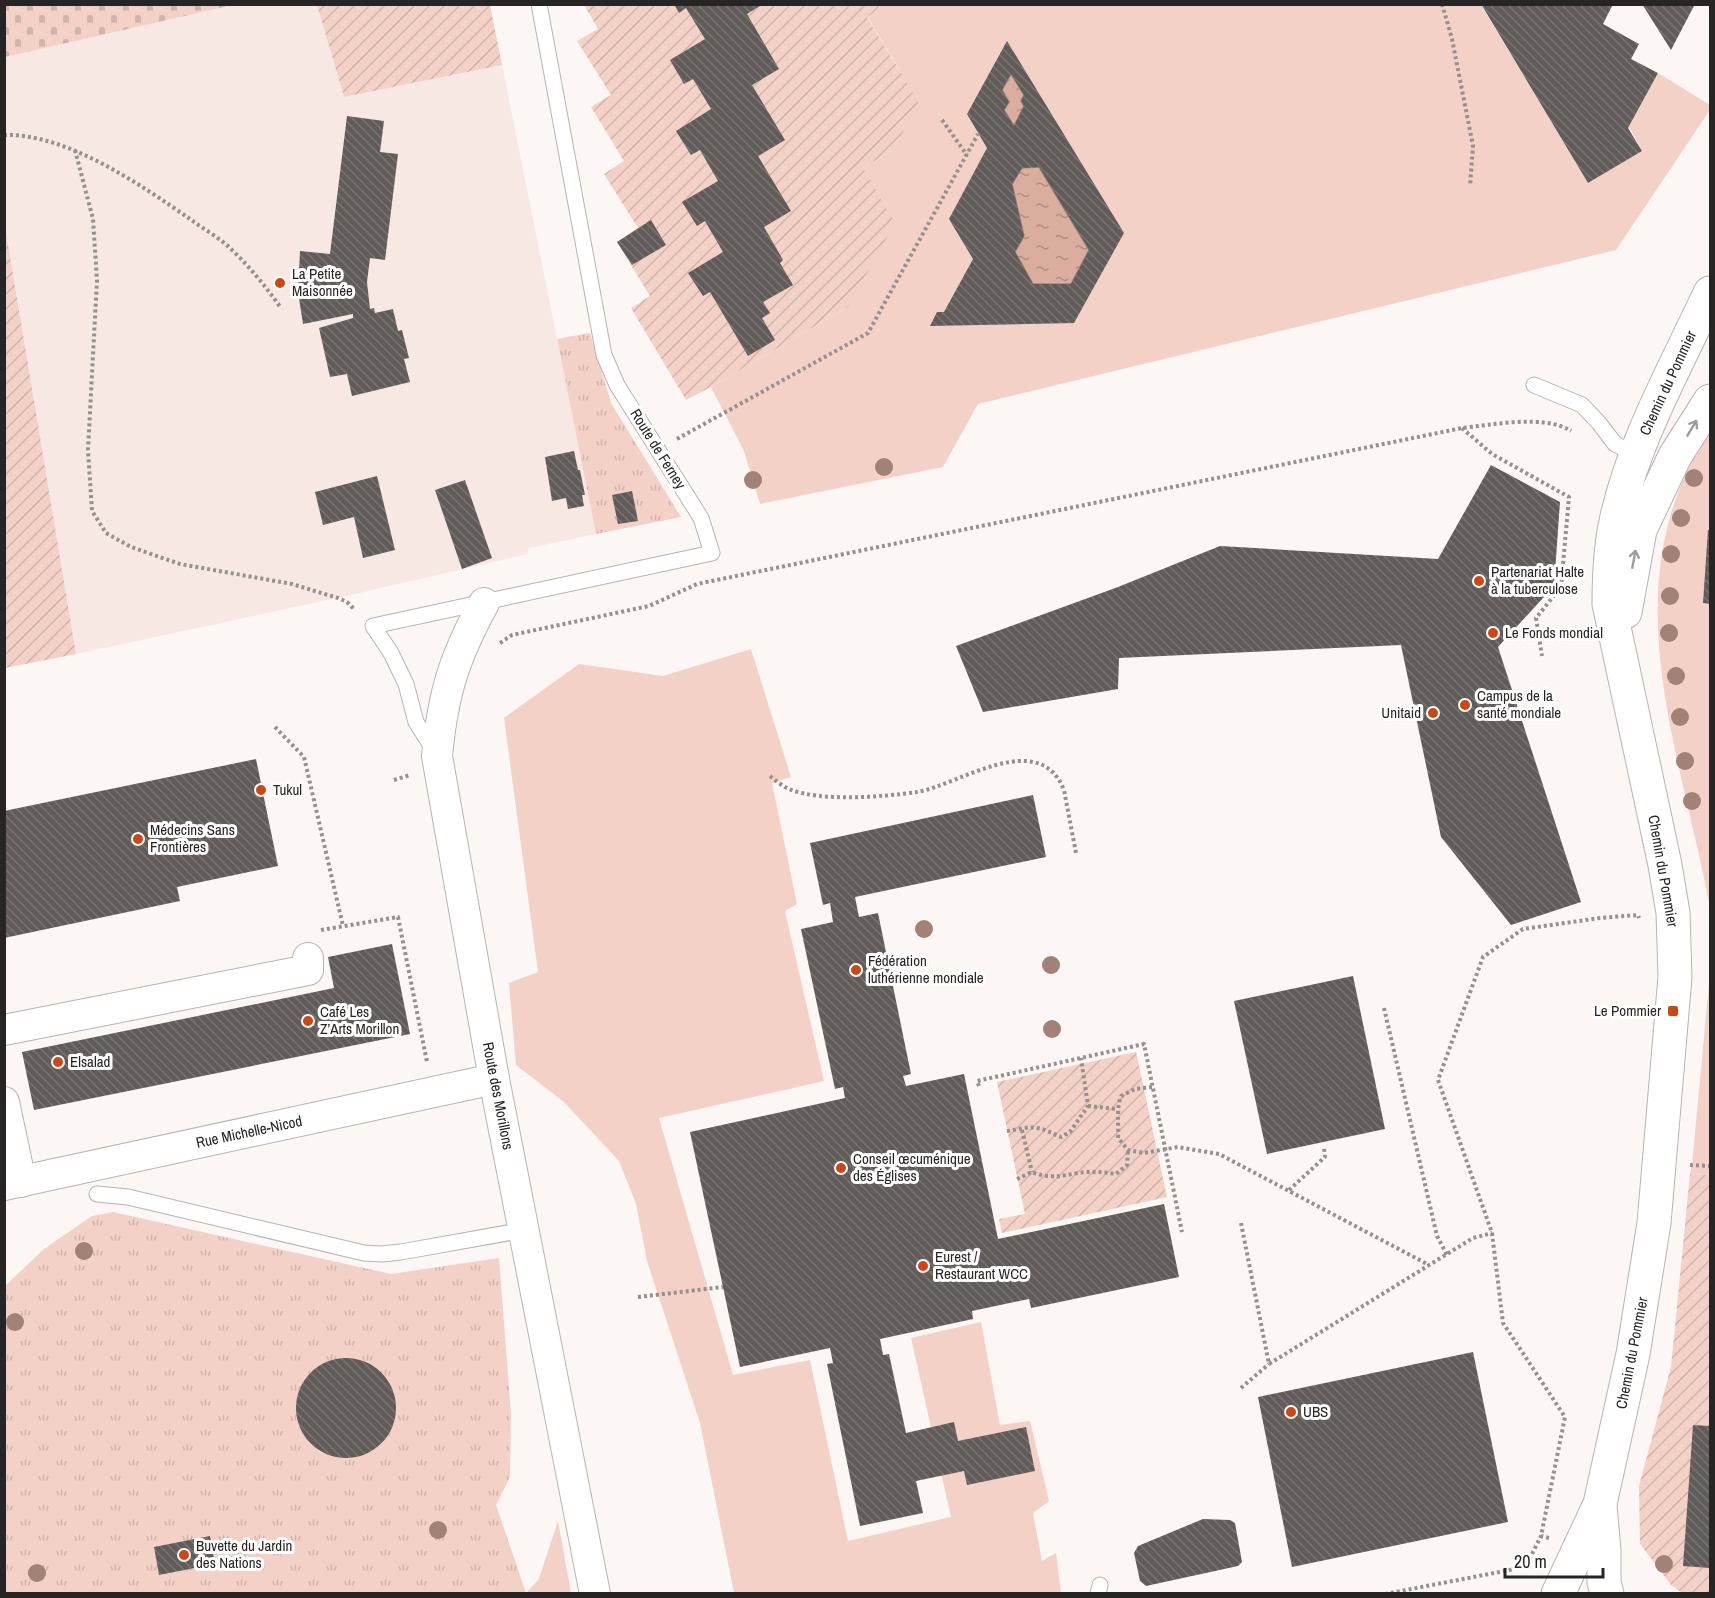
<svg xmlns="http://www.w3.org/2000/svg" width="1715" height="1598" font-family="'Archivo Narrow',sans-serif">
<defs>
<pattern id="grass-tufts" width="24" height="20" patternUnits="userSpaceOnUse" patternTransform="scale(1.5)"><rect width="24" height="20" fill="#f3d1c6"/><path d="M3 7l-1-3M5 7V3M7 7l1-3M15 17l-1-3M17 17v-4M19 17l1-3" fill="none" stroke="#d0b3aa"/></pattern>
<pattern id="cemetery-stones" width="16" height="16" patternUnits="userSpaceOnUse" patternTransform="scale(1.5)"><rect width="16" height="16" fill="#f3d1c6"/><path d="M2 7V4a2 2 0 0 1 4 0v3zM10 15v-3a2 2 0 0 1 4 0v3z" fill="#d0b3aa"/></pattern>
<pattern id="garden-furrows" width="10" height="10" patternUnits="userSpaceOnUse" patternTransform="scale(1.5)"><rect width="10" height="10" fill="#f3d1c6"/><path d="M-1 1l2-2M0 10L10 0M9 11l2-2" fill="none" stroke="#d0b3aa"/></pattern>
<pattern id="water-ripples" width="26" height="14" patternUnits="userSpaceOnUse" patternTransform="scale(1.5)"><rect width="26" height="14" fill="#daad9f"/><path d="M2 4q2-2 4 0t4 0M15 11q2-2 4 0t4 0" fill="none" stroke="#b18d81"/></pattern>
<pattern id="building-back-hatch" width="6" height="6" patternUnits="userSpaceOnUse" patternTransform="scale(1.5)"><rect width="6" height="6" fill="#615c5a"/><path d="M-1 5l2 2M0 0l6 6M5-1l2 2" fill="none" stroke="#787473"/></pattern>
</defs>
<rect width="100%" height="100%" fill="#fcf6f4"/>
<polygon fill="#f7e8e4" points="317,4 344,97 502,65 596,534 529,548 527,554 351,595 76,654 5,226 4,57 233,5"/>
<g fill="url(#grass-tufts)">
<polygon points="590,333 611,403 681,517 596,534 557,339"/>
<polygon points="113,1212 391,1274 499,1258 511,1414 510,1477 496,1505 526,1593 5,1594 5,1286 44,1249 92,1216"/>
</g>
<polygon fill="url(#cemetery-stones)" points="5,4 233,4 233,5 5,57"/>
<g fill="#f3d1c6">
<polygon points="880,5 1481,5 1588,183 1642,151 1631,130 1628,128 1658,73 1710,105 1710,110 1616,250 978,404 943,467 760,504 744,451 711,387 848,307 863,168 893,150 900,71 867,16 876,11"/>
<path d="M1710,430v478c-30,-162 -101,-324 0,-478z"/>
<polygon points="751,649 791,777 772,783 797,904 785,911 824,1081 659,1118 733,1375 810,1360 848,1541 951,1517 911,1338 981,1322 1000,1425 1030,1421 1049,1501 1033,1513 1042,1561 1056,1553 1061,1593 734,1593 700,1423 647,1261 636,1204 619,1161 564,1102 516,1065 509,983 538,972 504,718 579,664 663,676"/>
<polygon points="1710,973 1710,1175 1690,1174 1692,1165"/>
<polygon points="558,1521 571,1593 526,1593 539,1579"/>
</g>
<g fill="url(#garden-furrows)">
<polygon points="317,5 490,5 502,65 344,97"/>
<polygon points="584,5 880,5 876,11 867,17 919,103 893,150 863,168 895,223 848,307 711,387 686,400 631,308 650,296 617,242 638,228 604,174 624,161 591,107 611,95 577,41 598,29"/>
<polygon points="5,226 76,654 5,668 4,668"/>
<polygon points="1136,1052 1167,1197 1002,1233 999,1219 1025,1214 997,1082"/>
<polygon points="1690,1174 1710,1175 1710,1593 1682,1593 1671,1585 1640,1544 1639,1486 1671,1367"/>
</g>
<g fill="url(#water-ripples)" stroke="#a4847a" stroke-width="1.5">
<polygon points="1011,74 1024,95 1021,101 1024,106 1014,126 1004,110 1009,102 1002,90"/>
<polygon points="1039,167 1089,250 1071,284 1033,284 1015,252 1024,236 1012,184 1022,168"/>
</g>
<g fill="url(#building-back-hatch)" fill-rule="evenodd">
<polygon points="674,4 763,4 747,14 779,69 752,85 785,140 758,156 791,211 764,227 783,260 780,263 793,285 763,302 770,313 762,318 775,340 748,356 710,292 703,296 688,273 723,252 705,221 697,226 682,202 718,181 700,150 691,155 676,131 711,109 693,79 684,84 670,60 705,39 686,8 679,13"/>
<polygon points="1481,4 1613,4 1603,24 1639,44 1631,59 1658,73 1628,128 1642,151 1588,183"/>
<polygon points="1642,4 1695,4 1671,50"/>
<path d="M1007,41l117,192 -50,90 -144,3 7,-14h7l29,-53 -24,-40 38,-71 -20,-34zM1011,74l13,21 -3,6 3,5 -10,20 -10,-16 5,-8 -7,-12zM1039,167l50,83 -18,34h-38l-18,-32 9,-16 -12,-52 10,-16z"/>
<polygon points="347,116 384,121 380,152 398,154 385,260 370,258 367,282 370,309 374,308 375,313 393,309 398,331 402,330 409,358 404,359 410,382 352,396 347,374 330,377 319,328 353,318 353,314 303,324 298,292 300,251 330,254"/>
<polygon points="651,220 666,245 632,265 617,242"/>
<polygon points="574,451 578,470 580,470 585,495 582,495 584,506 568,509 566,498 552,501 545,457"/>
<polygon points="1491,465 1560,502 1554,586 1498,647 1581,902 1511,925 1441,837 1401,645 1119,658 1118,689 983,712 956,646 1118,587 1220,546 1438,559"/>
<polygon points="377,476 395,550 363,558 354,517 323,525 315,492"/>
<polygon points="465,480 492,558 462,569 435,490"/>
<polygon points="632,491 638,521 618,524 612,495"/>
<polygon points="1708,530 1710,530 1710,604 1703,603"/>
<polygon points="256,759 278,866 177,887 180,901 4,938 4,811"/>
<polygon points="1033,795 1046,857 855,897 859,917 878,913 911,1074 903,1076 906,1086 964,1074 998,1239 1164,1204 1179,1277 1031,1308 1029,1299 972,1311 973,1319 880,1339 883,1355 889,1354 906,1433 954,1422 958,1441 1026,1427 1035,1471 967,1485 964,1471 916,1481 923,1513 860,1526 827,1364 833,1363 830,1348 740,1367 690,1132 845,1098 843,1087 835,1089 801,929 833,922 830,903 823,905 810,843"/>
<polygon points="392,944 410,1034 34,1110 22,1052 334,988 328,957"/>
<polygon points="1353,976 1385,1129 1267,1154 1234,1001"/>
<polygon points="1473,1352 1508,1522 1292,1567 1258,1397"/>
<circle cx="346" cy="1408" r="50"/>
<polygon points="1693,1425 1710,1426 1710,1568 1683,1566"/>
<polygon points="1203,1519 1230,1520 1235,1523 1242,1562 1238,1566 1146,1586 1140,1581 1134,1553 1138,1546"/>
<polygon points="210,1536 215,1564 159,1575 154,1547"/>
</g>
<g fill="none" stroke-linecap="round" stroke-linejoin="round">
<g stroke="#b9b3b1" stroke-width="17">
<g id="lane">
<polyline points="1534,385 1582,405 1599,423 1615,444 1635,454"/>
<polyline points="435,752 416,722 406,684 391,653 373,626 712,553 701,518 617,385 604,355 539,4"/>
<polyline points="97,1194 128,1197 364,1253 382,1254 401,1252 524,1230"/>
<polyline points="1098,1594 1100,1585"/>
</g>
</g>
<g stroke="#b9b3b1" stroke-width="32">
<g id="street">
<path d="M484,603c-30,55 -41,90 -47,153l57,323 101,515"/>
<polyline points="4,1030 308,970 308,958"/>
<polyline points="4,1102 21,1182"/>
<polyline points="4,1185 494,1079"/>
</g>
</g>
<g stroke="#b9b3b1" stroke-width="35">
<g id="secondary">
<polyline points="1625,612 1640,530 1675,456 1710,401"/>
<polyline points="1600,1506 1604,1550 1604,1582 1607,1594"/>
<path d="M1558,1594l42,-90 33,-150 21,-131 21,-246 -2,-64 -8,-48 -56,-261c0,-26 1,-52 6,-78 17,-83 60,-157 95,-233"/>
</g>
</g>
<g stroke="#95918f" stroke-width="4" stroke-dasharray="3 3" stroke-linecap="butt">
<polyline points="1442,4 1452,39 1473,146 1470,186"/>
<polyline points="942,120 967,155"/>
<path d="M4,135c62,-2 137,50 186,84 13,10 29,18 41,30 19,18 35,38 50,59"/>
<polyline points="75,150 93,219 97,280 88,450 92,511 106,533 131,547 180,564 292,584 338,598 347,602 355,610"/>
<polyline points="1462,428 1492,454 1569,497 1561,587 1536,618 1542,656"/>
<polyline points="677,439 868,333 978,134"/>
<path d="M500,643l12,-8 137,-29 48,-22 765,-156c29,-3 83,-14 109,3"/>
<polyline points="275,727 304,757 343,926"/>
<path d="M770,776c6,5 12,10 19,13 31,13 94,8 128,3 42,-7 122,-65 147,-2l12,63"/>
<polyline points="394,780 410,775"/>
<polyline points="321,930 398,917 427,1062"/>
<polyline points="1384,1008 1437,1236 1447,1255"/>
<polyline points="979,1086 977,1081 1144,1044 1182,1232"/>
<path d="M1152,1087l-17,2 -14,7c-5,14 -2,27 -3,42l10,12 16,3 34,-6 41,7 210,111"/>
<polyline points="1088,1106 1116,1109"/>
<polyline points="1022,1130 1032,1172"/>
<path d="M1007,1131c10,-1 20,-5 30,-3 8,1 16,6 24,9l9,-5 18,-26 -7,-48"/>
<polyline points="1690,1165 1710,1166"/>
<path d="M1017,1179l15,-7c17,7 29,4 46,1 13,-2 25,-1 38,1l11,-9 1,-15"/>
<polyline points="1289,1190 1325,1157 1324,1148"/>
<polyline points="1241,1223 1269,1364 1473,1238 1492,1233"/>
<polyline points="638,1297 723,1287"/>
<polyline points="1241,1388 1269,1364"/>
<polyline points="1549,1538 1541,1536 1565,1417 1503,1323 1492,1233 1438,1080 1483,957 1523,929 1600,918 1638,915 1639,918"/>
<polyline points="1385,1594 1510,1570 1528,1562 1541,1536"/>
</g>
<use href="#lane" stroke="#fff" stroke-width="15"/>
<use href="#street" stroke="#fff" stroke-width="30"/>
<use href="#secondary" stroke="#fff" stroke-width="33"/>
</g>
<g fill="#a28177">
<circle cx="884" cy="467" r="9"/>
<circle cx="1694" cy="478" r="9"/>
<circle cx="753" cy="480" r="9"/>
<circle cx="1681" cy="518" r="9"/>
<circle cx="1671" cy="554" r="9"/>
<circle cx="1670" cy="596" r="9"/>
<circle cx="1669" cy="633" r="9"/>
<circle cx="1676" cy="676" r="9"/>
<circle cx="1680" cy="717" r="9"/>
<circle cx="1685" cy="761" r="9"/>
<circle cx="1692" cy="801" r="9"/>
<circle cx="924" cy="929" r="9"/>
<circle cx="1051" cy="965" r="9"/>
<circle cx="1052" cy="1029" r="9"/>
<circle cx="84" cy="1251" r="9"/>
<circle cx="15" cy="1322" r="9"/>
<circle cx="438" cy="1530" r="9"/>
<circle cx="1664" cy="1564" r="9"/>
<circle cx="37" cy="1573" r="9"/>
</g>
<defs><path id="oneway-shaft" d="M-6 0H5M1.5-3L5.5 0L1.5 3" fill="none" stroke-width="1.6" stroke-linecap="round" stroke-linejoin="round" transform="scale(1.5)"/></defs>
<g stroke="#9e9d9c">
<use href="#oneway-shaft" transform="translate(1692 428) rotate(-59)"/>
<use href="#oneway-shaft" transform="translate(1634 559) rotate(-79)"/>
</g>
<g fill="#ce4613" stroke="#fff" stroke-width="2">
<circle cx="280" cy="283" r="6"/>
<circle cx="1479" cy="581" r="6"/>
<circle cx="1493" cy="633" r="6"/>
<circle cx="1465" cy="705" r="6"/>
<circle cx="1433" cy="713" r="6"/>
<circle cx="261" cy="790" r="6"/>
<circle cx="138" cy="839" r="6"/>
<circle cx="856" cy="970" r="6"/>
<rect x="1667" y="1005" width="12" height="12" rx="3"/>
<circle cx="308" cy="1021" r="6"/>
<circle cx="58" cy="1062" r="6"/>
<circle cx="841" cy="1168" r="6"/>
<circle cx="923" cy="1266" r="6"/>
<circle cx="1291" cy="1412" r="6"/>
<circle cx="184" cy="1555" r="6"/>
</g>
<g text-anchor="middle" stroke-width="6" stroke-linejoin="round" paint-order="stroke">
<g font-size="15" fill="#272524" stroke="#fff" text-anchor="start">
<text x="292" y="279">La Petite<tspan x="292" dy="17">Maisonnée</tspan></text>
<text x="1491" y="577">Partenariat Halte<tspan x="1491" dy="17">à la tuberculose</tspan></text>
<text x="1505" y="638">Le Fonds mondial</text>
<text x="1477" y="701">Campus de la<tspan x="1477" dy="17">santé mondiale</tspan></text>
<text x="1421" y="718" text-anchor="end">Unitaid</text>
<text x="273" y="795">Tukul</text>
<text x="150" y="835">Médecins Sans<tspan x="150" dy="17">Frontières</tspan></text>
<text x="868" y="966">Fédération<tspan x="868" dy="17">luthérienne mondiale</tspan></text>
<text x="1661" y="1016" text-anchor="end">Le Pommier</text>
<text x="320" y="1017">Café Les<tspan x="320" dy="17">Z’Arts Morillon</tspan></text>
<text x="70" y="1067">Elsalad</text>
<text x="853" y="1164">Conseil œcuménique<tspan x="853" dy="17">des Églises</tspan></text>
<text x="935" y="1262">Eurest /<tspan x="935" dy="17">Restaurant WCC</tspan></text>
<text x="1303" y="1417">UBS</text>
<text x="196" y="1551">Buvette du Jardin<tspan x="196" dy="17">des Nations</tspan></text>
</g>
<g font-size="15" fill="#272524" stroke="#fff">
<text transform="translate(1668 383) rotate(-65)" y="5">Chemin du Pommier</text>
<text transform="translate(658 449) rotate(58)" y="5">Route de Ferney</text>
<text transform="translate(1663 871) rotate(80)" y="5">Chemin du Pommier</text>
<text transform="translate(498 1096) rotate(79)" y="5">Route des Morillons</text>
<text transform="translate(249 1132) rotate(-12)" y="5">Rue Michelle-Nicod</text>
<text transform="translate(1632 1353) rotate(-79)" y="5">Chemin du Pommier</text>
</g>
</g>
<rect width="1715" height="1598" fill="none" stroke="#272524" stroke-width="12"/>
<path d="M1505 1568v9h98v-9" fill="none" stroke="#272524" stroke-width="3"/>
<text x="1514" y="1568" font-size="18" fill="#272524" stroke="#ffffff" stroke-width="4.5" paint-order="stroke">20 m</text>
</svg>
